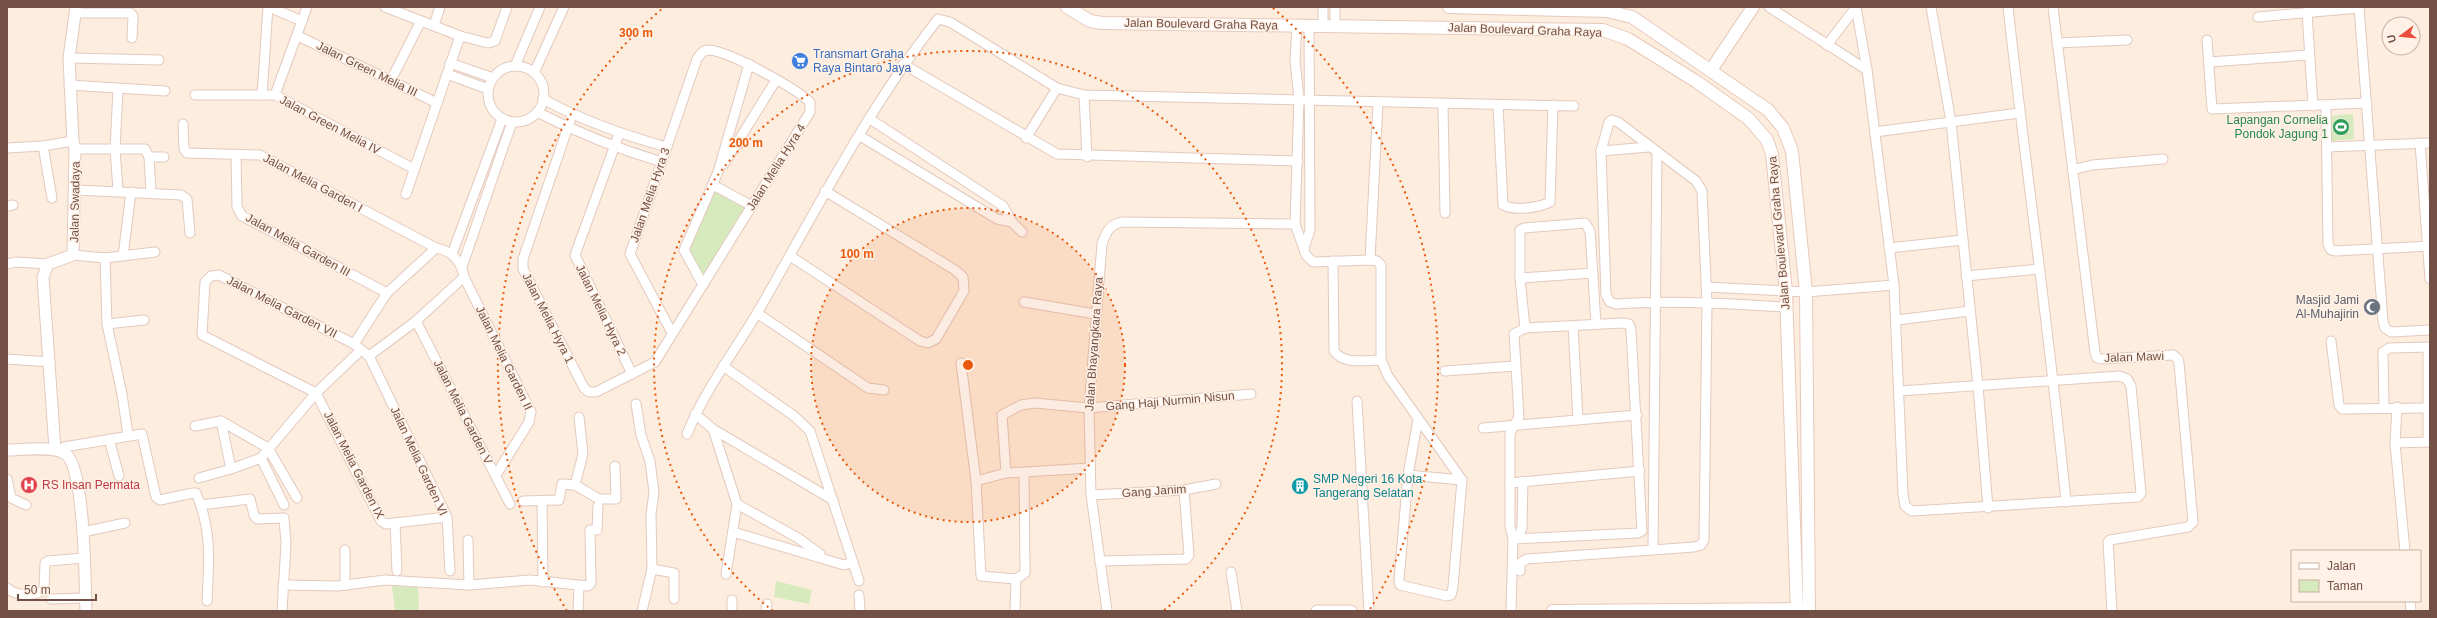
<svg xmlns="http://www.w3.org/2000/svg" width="2437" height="618" font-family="Arial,sans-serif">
<rect width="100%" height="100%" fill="#fdeddf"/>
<g fill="#d6eabd">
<polygon points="2353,114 2354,139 2330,141 2329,116"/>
<polygon points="714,190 748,206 706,272 702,274 689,250"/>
<polygon points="776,581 812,590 809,604 774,597"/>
<polygon points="392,586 418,587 419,611 395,611"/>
</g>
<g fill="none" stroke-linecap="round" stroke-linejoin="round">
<g stroke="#e3c9be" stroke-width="11">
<g id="minor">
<polyline points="269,7 302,21"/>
<polyline points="385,7 460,36 488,43 495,41 507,7"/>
<polyline points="1323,7 1323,25"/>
<polyline points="1335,7 1335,25"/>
<polyline points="1769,7 1867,70"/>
<polyline points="1856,7 1867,70 1894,285 1903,494 1905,506 1912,511 2138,497 2141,493 2131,386 2127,379 2119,376 1899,391"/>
<polyline points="1931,7 1951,122 1978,386 1988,508"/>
<path d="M2008,7c18,165 42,329 58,495"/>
<polyline points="2053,7 2095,353 2097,358 2101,359 2173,355 2178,359 2179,363 2193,522 2188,527 2110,540 2108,542 2112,611"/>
<polyline points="2359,7 2383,321 2385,328 2391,332 2430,330"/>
<polyline points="2307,12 2313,106"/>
<polyline points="75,13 130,13 133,16 132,38"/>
<polyline points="2258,17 2359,8"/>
<polyline points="434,25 440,7"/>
<polyline points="1297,25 1295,60 1299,99 1295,224 1306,255 1313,262 1370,260 1377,261 1381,265 1381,360 1388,376 1462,480 1453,587 1451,595 1447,596 1400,585 1399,580 1408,475 1418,419"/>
<polyline points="298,36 437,103"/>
<polyline points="2207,40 2212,109 2367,103"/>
<polyline points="2057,43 2127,40"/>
<polyline points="1827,45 1856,7"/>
<polyline points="69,58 159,60"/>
<polyline points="2209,62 2309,55"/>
<polyline points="450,63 493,78"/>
<polyline points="903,64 1057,154 1298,161"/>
<polyline points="515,66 540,7"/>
<circle cx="516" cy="94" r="28"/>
<polyline points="534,73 564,7"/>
<polyline points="447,74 488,89"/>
<polyline points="391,80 421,21"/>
<polyline points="69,85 165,91"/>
<polyline points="195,95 275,95 414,169"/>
<polyline points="262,95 268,7"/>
<polyline points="275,95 307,7"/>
<polyline points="1084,95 1087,157"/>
<path d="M543,99c40,22 80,36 124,48"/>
<polyline points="1443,104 1445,213"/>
<path d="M1498,105l5,100c12,6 35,3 47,-3l3,-97"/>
<polyline points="2326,105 2328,244 2331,250 2336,251 2430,246"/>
<path d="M537,112c41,21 81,37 125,50"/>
<path d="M572,115l-49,144v10l61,119 5,4h7l59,-30 155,-250v-10c-15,-14 -81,-51 -101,-52 -6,0 -9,4 -12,9l-67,195 42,79"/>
<polyline points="870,119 1003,206 1012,222 1022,232"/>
<path d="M183,124l1,25 3,4 73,2 176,93c16,3 25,12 28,29l67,135 -2,10 -33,53"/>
<polyline points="1875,132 2019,113"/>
<polyline points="619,134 575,255 632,374"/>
<polyline points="860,136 997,219 1012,222"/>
<polyline points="1026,138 1057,88"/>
<polyline points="2420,143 2430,279"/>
<polyline points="43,146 73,141"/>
<polyline points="2327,147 2430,143"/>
<polyline points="7,148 43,146 52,198"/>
<polyline points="75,149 145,149 149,157"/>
<polyline points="1601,151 1649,147"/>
<polyline points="236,154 237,207 242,216 387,293"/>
<polyline points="724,164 776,80"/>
<polyline points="2072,170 2092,165 2163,159"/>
<polyline points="713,185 752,206"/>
<polyline points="76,190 181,195 187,199 190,233"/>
<polyline points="118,191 115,149 118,89"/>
<polyline points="151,193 149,157 164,157"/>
<polyline points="406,194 460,36"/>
<polyline points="7,206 13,205"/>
<polyline points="1304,248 1310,230 1309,25"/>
<polyline points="1889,248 1963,240"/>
<polyline points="452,254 502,119"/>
<polyline points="73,255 105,258 155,252"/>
<polyline points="123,256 131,192"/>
<polyline points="790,256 920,341 928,343 936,339 964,291 963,277 955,270 825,191"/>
<polyline points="105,258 107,324 122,394 128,435"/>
<polyline points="1370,260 1378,103"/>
<path d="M1333,261l1,90c10,14 31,9 47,9"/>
<polyline points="7,264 16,262 48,264"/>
<polyline points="462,267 512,122"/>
<polyline points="1966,276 2040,269"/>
<polyline points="1520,278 1593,273"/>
<polyline points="703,285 684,250 718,172 749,64"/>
<polyline points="1706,287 1806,292 1894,285"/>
<polyline points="1024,302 1095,314"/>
<polyline points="757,313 868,388 884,390"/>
<polyline points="1897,320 1970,311"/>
<polyline points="416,321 510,504"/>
<polyline points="107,324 144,320"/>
<polyline points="1573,326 1578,419"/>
<polyline points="1525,328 1520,278 1520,230 1524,228 1585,223 1590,231 1596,324"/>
<polyline points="2331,341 2339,405 2342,409 2428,408"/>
<polyline points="354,344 387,293 436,248"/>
<polyline points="2428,348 2428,442"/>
<polyline points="369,356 416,321 464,277"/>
<polyline points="7,359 50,362"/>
<polyline points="961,363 976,481 981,576 1016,579 1025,573 1024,473"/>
<polyline points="723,366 794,416 810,431 859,581"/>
<polyline points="1445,371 1515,366"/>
<polyline points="1357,401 1369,611"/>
<polyline points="636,404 641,435 650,461 654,492 651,515 652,569 642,611"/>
<polyline points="2397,407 2395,443 2405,551"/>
<polyline points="2384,408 2383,352 2389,348 2430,347"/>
<polyline points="695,414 713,429 833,500"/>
<polyline points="221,421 231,469 261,458 316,393 361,350"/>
<polyline points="195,426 221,421 268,448 297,498"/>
<polyline points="1483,428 1637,415"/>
<polyline points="713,429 737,504 726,574"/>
<path d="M687,434c19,-47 51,-87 76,-131 55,-97 107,-197 175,-284l12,3 107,66 27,7 490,11"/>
<polyline points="109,439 119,476"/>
<polyline points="2395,443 2430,442"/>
<path d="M61,452l3,-5 78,-13 14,63 4,3 33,-7h3c16,36 13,70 11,108"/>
<polyline points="261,458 284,505"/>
<polyline points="1006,473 1002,415 1021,405 1034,403 1089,408 1251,394"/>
<polyline points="1408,475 1462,480"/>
<polyline points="199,478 231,469"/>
<polyline points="7,479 11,498 26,505"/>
<polyline points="976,481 1006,473 1090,468"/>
<polyline points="1510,483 1640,471"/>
<polyline points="575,485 583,454 579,417"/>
<polyline points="1091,495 1184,490 1216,484"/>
<polyline points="523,501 559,500 562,484 575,485 599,499 616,499 615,466"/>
<polyline points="542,501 543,582"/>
<polyline points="737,504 798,538 820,554"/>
<polyline points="201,505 250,499 254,515 257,519 284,518 286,543 282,611"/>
<polyline points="447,517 386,524 381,521 316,393 202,335 205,282 211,276 219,275 354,344 369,356 447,517 450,571"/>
<polyline points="395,523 397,571"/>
<polyline points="83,532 125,523"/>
<polyline points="733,532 844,565 853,562"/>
<polyline points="1518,538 1522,528 1523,481"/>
<polyline points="468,540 469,585"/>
<polyline points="1653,548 1657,152"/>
<polyline points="345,550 345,585"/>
<polyline points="1100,561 1186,559 1189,555 1184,490"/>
<polyline points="652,569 674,573 674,599"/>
<path d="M1520,571v-8l7,-4 167,-12 7,-2 3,-5 3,-237 -5,-112 -6,-10 -78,-59 -6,-2 -3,2 -8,29 5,144 4,7 6,2c57,-4 113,0 171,3"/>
<polyline points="1231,572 1237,611"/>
<polyline points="283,585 338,586 385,580 469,585 530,580 588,586 591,583 590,530 597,530 598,506"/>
<path d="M7,588c8,8 30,9 37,1l1,-26 3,-2 36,-3"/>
<polyline points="859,595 860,611"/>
<polyline points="51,599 85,598"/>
<polyline points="2410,601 2411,611"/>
<polyline points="578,611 579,586"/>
<polyline points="732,611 732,600"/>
<polyline points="766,611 767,604"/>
<polyline points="1015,611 1016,579"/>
<path d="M1107,611l-16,-116 -2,-87 13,-164c4,-12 7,-19 20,-22l173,2"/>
<polyline points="1511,611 1513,539 1510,526 1510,433 1519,417 1514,334 1525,328 1623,323 1629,324 1631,330 1642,531 1638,533 1513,539"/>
</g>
</g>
<g stroke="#e3c9be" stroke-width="13">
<g id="tertiary">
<polyline points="55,449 43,277 48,264 73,255 75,149 73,141 69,58 76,7"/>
<path d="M7,450c15,0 49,-5 60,5 18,18 18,127 19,156"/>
<polyline points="1317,611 1351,611"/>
</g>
</g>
<g stroke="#e8c9ba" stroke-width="14">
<g id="secondary">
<polyline points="1067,7 1090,21 1102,23 1603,30 1628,39 1697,82 1749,119 1767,140 1772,154 1786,292 1797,611"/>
<polyline points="1449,7 1607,11 1632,17 1768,110 1783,128 1792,151 1806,292 1809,611"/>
<polyline points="1711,70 1753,7"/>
<polyline points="1553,611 1804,609"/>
</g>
</g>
<use href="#minor" stroke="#fff" stroke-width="9"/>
<use href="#tertiary" stroke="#fff" stroke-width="11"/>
<use href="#secondary" stroke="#fff" stroke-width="12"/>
</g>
<circle cx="968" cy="365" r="157" fill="#e8590c" fill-opacity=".12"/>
<g fill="none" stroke="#e8590c" stroke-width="2" stroke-dasharray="2 4">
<circle cx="968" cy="365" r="157"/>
<path d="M773 611A314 314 0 1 1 1163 611"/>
<path d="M567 611A470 470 0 0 1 663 8M1273 8A470 470 0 0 1 1369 611"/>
</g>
<defs>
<g id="supermarket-disc" transform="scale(0.9)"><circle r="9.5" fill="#3f7fe0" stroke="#fff1e5"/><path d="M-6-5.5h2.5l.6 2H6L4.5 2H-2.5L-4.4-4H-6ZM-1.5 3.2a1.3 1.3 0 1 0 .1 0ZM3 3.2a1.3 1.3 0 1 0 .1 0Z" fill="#fff"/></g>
<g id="stadium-disc" transform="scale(0.9)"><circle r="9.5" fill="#2e9e5b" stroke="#fff1e5"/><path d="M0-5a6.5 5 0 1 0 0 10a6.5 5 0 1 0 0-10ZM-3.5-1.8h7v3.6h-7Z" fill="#fff"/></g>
<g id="mosque-disc" transform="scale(0.9)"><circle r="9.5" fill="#6b7280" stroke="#fff1e5"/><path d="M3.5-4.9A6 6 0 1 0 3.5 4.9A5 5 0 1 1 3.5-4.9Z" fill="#fff"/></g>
<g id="hospital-disc" transform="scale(0.9)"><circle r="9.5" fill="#e0444e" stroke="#fff1e5"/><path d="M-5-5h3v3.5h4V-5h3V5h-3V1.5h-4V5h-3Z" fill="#fff"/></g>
<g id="building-disc" transform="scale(0.9)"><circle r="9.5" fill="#0f9aa8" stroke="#fff1e5"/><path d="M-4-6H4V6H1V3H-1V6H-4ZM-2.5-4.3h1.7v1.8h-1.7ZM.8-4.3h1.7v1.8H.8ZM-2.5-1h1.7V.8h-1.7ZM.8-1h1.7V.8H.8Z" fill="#fff"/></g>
</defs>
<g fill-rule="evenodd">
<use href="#supermarket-disc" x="800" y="61"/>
<use href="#stadium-disc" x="2341" y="127"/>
<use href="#mosque-disc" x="2372" y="307"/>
<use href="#hospital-disc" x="29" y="485"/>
<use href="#building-disc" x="1300" y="486"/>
</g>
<g text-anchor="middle" stroke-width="3" stroke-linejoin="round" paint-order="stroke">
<g font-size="12" fill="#735046" stroke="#fff1e5">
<text transform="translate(1201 24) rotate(1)" y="4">Jalan Boulevard Graha Raya</text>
<text transform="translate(1525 30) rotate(2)" y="4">Jalan Boulevard Graha Raya</text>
<text transform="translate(367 69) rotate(26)" y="4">Jalan Green Melia III</text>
<text transform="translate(330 125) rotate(28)" y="4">Jalan Green Melia IV</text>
<text transform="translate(776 167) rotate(-58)" y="4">Jalan Melia Hyra 4</text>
<text transform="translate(313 183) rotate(28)" y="4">Jalan Melia Garden I</text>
<text transform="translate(650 195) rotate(-71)" y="4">Jalan Melia Hyra 3</text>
<text transform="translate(75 202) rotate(-89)" y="4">Jalan Swadaya</text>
<text transform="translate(1779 233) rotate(-95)" y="4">Jalan Boulevard Graha Raya</text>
<text transform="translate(298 245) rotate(29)" y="4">Jalan Melia Garden III</text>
<text transform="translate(282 307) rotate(27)" y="4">Jalan Melia Garden VII</text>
<text transform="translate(601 310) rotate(64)" y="4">Jalan Melia Hyra 2</text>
<text transform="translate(548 318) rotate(63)" y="4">Jalan Melia Hyra 1</text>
<text transform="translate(1094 344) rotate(-86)" y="4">Jalan Bhayangkara Raya</text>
<text transform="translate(2134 357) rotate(-2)" y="4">Jalan Mawi</text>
<text transform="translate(504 358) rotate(64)" y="4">Jalan Melia Garden II</text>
<text transform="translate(1170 401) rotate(-5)" y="4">Gang Haji Nurmin Nisun</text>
<text transform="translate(463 412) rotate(63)" y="4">Jalan Melia Garden V</text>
<text transform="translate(419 461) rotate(65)" y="4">Jalan Melia Garden VI</text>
<text transform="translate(354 465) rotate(63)" y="4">Jalan Melia Garden IX</text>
<text transform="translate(1154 491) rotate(-4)" y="4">Gang Janim</text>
</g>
<g font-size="12" fill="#366cbe" stroke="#fff1e5" text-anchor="start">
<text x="813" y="58">Transmart Graha<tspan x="813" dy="14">Raya Bintaro Jaya</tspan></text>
</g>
<g font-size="12" fill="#27864d" stroke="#fff1e5" text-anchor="end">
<text x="2328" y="124">Lapangan Cornelia<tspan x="2328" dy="14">Pondok Jagung 1</tspan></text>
</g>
<g font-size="12" fill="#5b616d" stroke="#fff1e5" text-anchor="end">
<text x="2359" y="304">Masjid Jami<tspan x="2359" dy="14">Al-Muhajirin</tspan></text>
</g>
<g font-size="12" fill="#0d838f" stroke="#fff1e5" text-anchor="start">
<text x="1313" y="483">SMP Negeri 16 Kota<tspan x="1313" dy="14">Tangerang Selatan</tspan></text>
</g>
<g font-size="12" fill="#be3a42" stroke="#fff1e5" text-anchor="start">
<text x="42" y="489">RS Insan Permata</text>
</g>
</g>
<circle cx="968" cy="365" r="6" fill="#e8590c" stroke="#fff1e5" stroke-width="2"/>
<g font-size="12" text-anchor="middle" font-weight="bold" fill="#e8590c" stroke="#fff1e5" stroke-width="3" stroke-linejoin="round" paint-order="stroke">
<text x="636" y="37">300 m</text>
<text x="746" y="147">200 m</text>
<text x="857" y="258">100 m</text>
</g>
<rect width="2437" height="618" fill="none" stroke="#735046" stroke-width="16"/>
<rect x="2291" y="550" width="130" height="52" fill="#fff1e5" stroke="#c7b1a5"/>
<rect x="2299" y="563" width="20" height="6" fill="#ffffff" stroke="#c7b1a5"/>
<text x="2327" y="570" font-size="12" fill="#735046">Jalan</text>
<rect x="2299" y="580" width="20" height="12" fill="#d6eabd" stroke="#c7b1a5"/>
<text x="2327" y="590" font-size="12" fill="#735046">Taman</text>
<g transform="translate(2401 36) rotate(254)"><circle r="19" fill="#fff1e5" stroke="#c7b1a5"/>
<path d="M0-3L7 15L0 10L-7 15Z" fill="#ec4d3f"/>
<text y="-6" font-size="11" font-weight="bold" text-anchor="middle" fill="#735046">U</text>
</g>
<path d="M18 594v6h78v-6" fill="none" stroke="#735046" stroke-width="2"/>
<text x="24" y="594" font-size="12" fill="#735046" stroke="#fff1e5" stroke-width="3" paint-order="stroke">50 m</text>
</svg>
